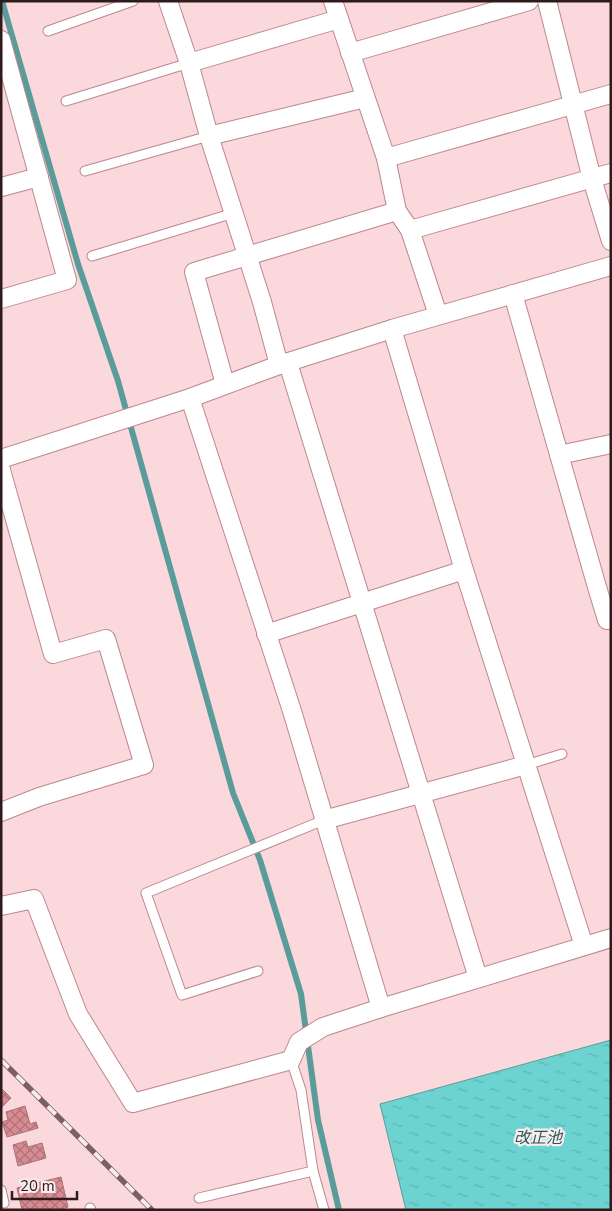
<svg xmlns="http://www.w3.org/2000/svg" width="612" height="1211" font-family="'Nunito Sans','Noto Sans JP',sans-serif">
<defs>
<pattern id="water-ripples" width="26" height="14" patternUnits="userSpaceOnUse" patternTransform="scale(1.25)"><rect width="26" height="14" fill="#6cd3d0"/><path d="M2 4q2-2 4 0t4 0M15 11q2-2 4 0t4 0" fill="none" stroke="#5eb5b2"/></pattern>
<pattern id="building-cross-hatch" width="8" height="8" patternUnits="userSpaceOnUse" patternTransform="scale(1.25)"><rect width="8" height="8" fill="#d98b93"/><path d="M0 0l8 8M0 8l8-8" fill="none" stroke="#b07177"/></pattern>
</defs>
<rect width="100%" height="100%" fill="#fbd8db"/>
<polygon fill="url(#water-ripples)" stroke="#5a9c9a" points="611,1040 611,1210 406,1210 380,1104"/>
<g fill="none" stroke-linecap="round" stroke-linejoin="round">
<polyline stroke="#5a9c9a" stroke-width="6" points="2,1 78,264 118,381 233,793 260,860 301,994 318,1120 339,1210"/>
</g>
<g fill="url(#building-cross-hatch)" stroke="#a67378">
<polygon points="1,1088 11,1098 1,1108"/>
<polygon points="25,1106 30,1124 36,1122 38,1128 7,1137 2,1122 8,1120 6,1112"/>
<polygon points="26,1141 28,1147 42,1143 46,1158 18,1166 13,1145"/>
<polygon points="61,1177 68,1207 59,1210 22,1210 17,1188"/>
</g>
<g fill="none" stroke-linecap="round" stroke-linejoin="round">
<g stroke="#bc878c" stroke-width="11">
<g id="lane">
<polyline points="48,31 133,1"/>
<polyline points="66,101 189,63"/>
<polyline points="85,171 209,136"/>
<polyline points="92,256 234,213"/>
<polyline points="526,765 562,754"/>
<polyline points="258,971 182,995 146,893 324,820"/>
<polyline points="291,1060 301,1090 313,1171 324,1210"/>
<polyline points="1,1190 4,1203"/>
<polyline points="199,1198 313,1171"/>
<polyline points="90,1208 91,1210"/>
</g>
</g>
<g stroke="#bc878c" stroke-width="20">
<g id="street">
<polyline points="168,1 189,63 209,136 262,302 279,365"/>
<polyline points="333,1 386,158 397,211 410,230 438,315"/>
<polyline points="547,1 592,179 611,241"/>
<polyline points="1,40 67,280 1,299"/>
<polyline points="350,53 529,1"/>
<polyline points="189,63 339,19"/>
<polyline points="209,136 365,98"/>
<polyline points="386,158 611,94"/>
<polyline points="1,187 39,177"/>
<polyline points="410,230 611,173"/>
<polyline points="513,294 597,587 607,620 611,619"/>
<polyline points="392,329 464,570 584,946"/>
<polyline points="288,363 478,978"/>
<polyline points="225,384 194,272 397,211"/>
<polyline points="190,398 292,711 381,1008 611,938"/>
<polyline points="559,455 611,444"/>
<polyline points="1,459 190,398 279,365 392,329 611,266"/>
<polyline points="1,470 53,654 106,639 144,765 39,797 1,812"/>
<polyline points="266,634 464,570"/>
<polyline points="324,820 526,765"/>
<polyline points="1,906 34,899 78,1014 133,1103 291,1060 299,1042 323,1027 381,1008"/>
</g>
</g>
<use href="#lane" stroke="#fff" stroke-width="9"/>
<use href="#street" stroke="#fff" stroke-width="18"/>
<g stroke="#7a6062" stroke-width="5.5">
<polyline id="rail" points="1,1060 152,1210"/>
</g>
<use href="#rail" stroke="#f8eced" stroke-width="4" stroke-dasharray="11" stroke-linecap="butt"/>
</g>
<g text-anchor="middle" stroke-width="4.5" stroke-linejoin="round" paint-order="stroke">
<g font-size="16" font-style="italic" fill="#2a5857" stroke="#f8eced">
<text x="538" y="1143">改正池</text>
</g>
</g>
<rect width="612" height="1211" fill="none" stroke="#2f1a1c" stroke-width="5"/>
<path d="M12 1191v8h65v-8" fill="none" stroke="#2f1a1c" stroke-width="2.5"/>
<text x="20" y="1191" font-size="15" fill="#2f1a1c" stroke="#f8eced" stroke-width="4" paint-order="stroke">20 m</text>
</svg>
